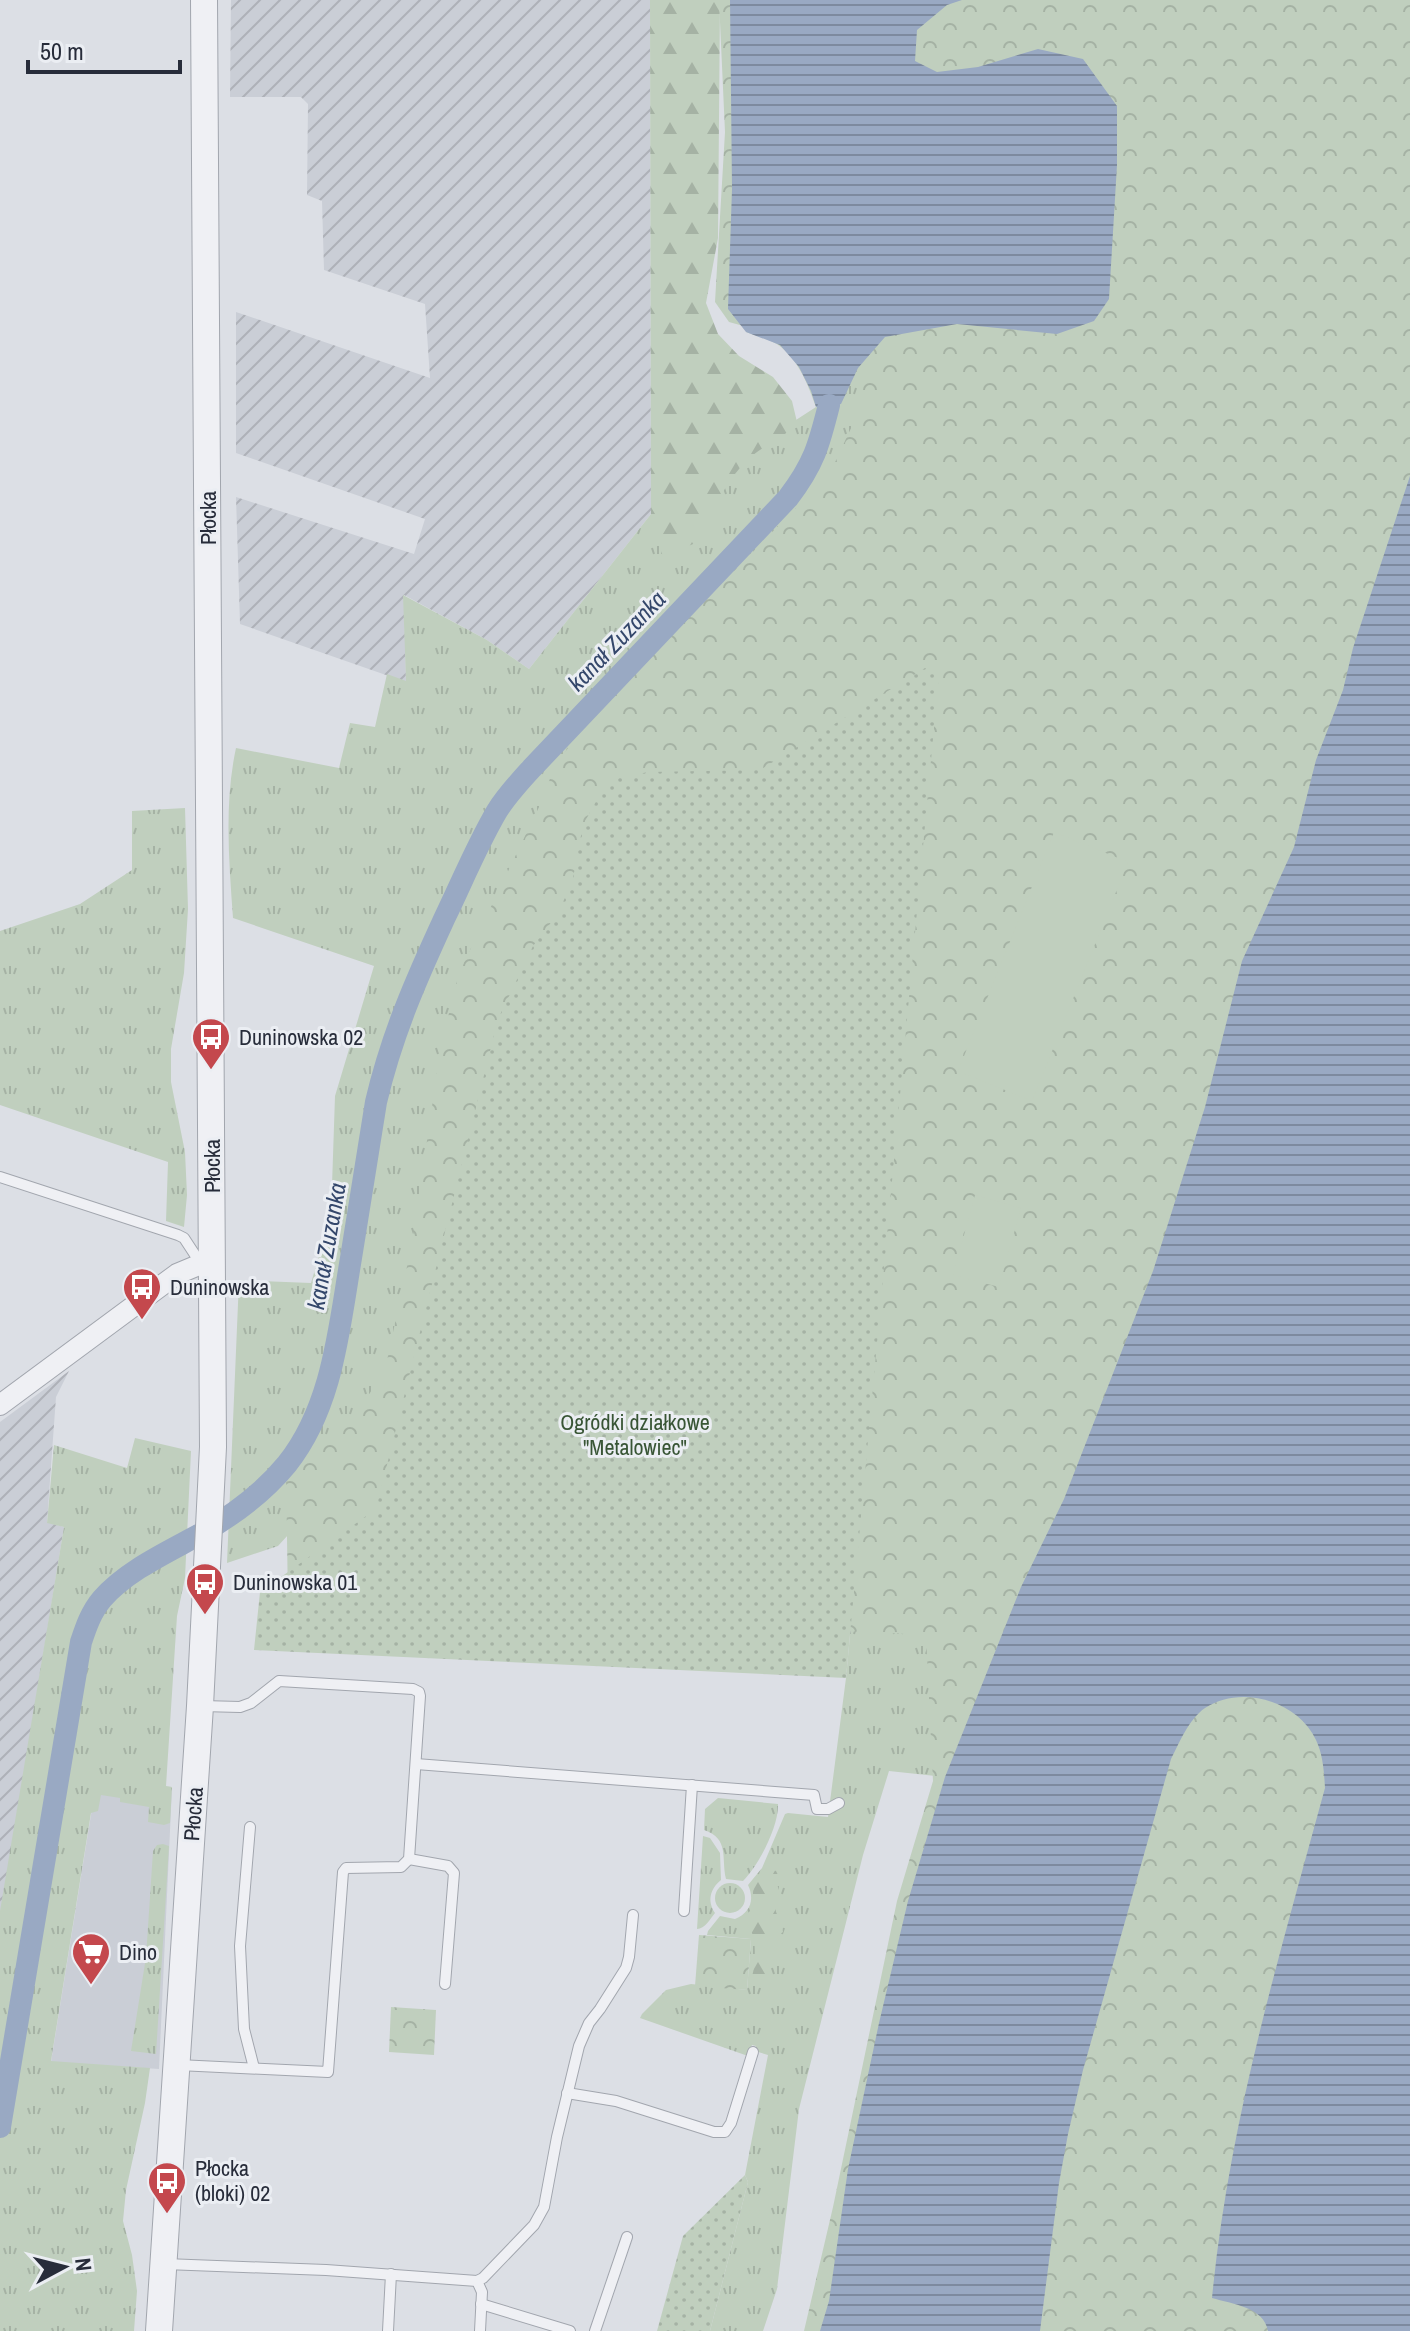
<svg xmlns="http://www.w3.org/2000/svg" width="1410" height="2331" font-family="'Archivo Narrow',sans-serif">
<defs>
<pattern id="industrial-furrows" width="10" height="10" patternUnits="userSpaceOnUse" patternTransform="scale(2)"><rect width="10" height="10" fill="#caced6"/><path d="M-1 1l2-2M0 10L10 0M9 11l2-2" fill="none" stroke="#aeb1b8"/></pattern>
<pattern id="grass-tufts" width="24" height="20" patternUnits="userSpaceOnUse" patternTransform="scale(2)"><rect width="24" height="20" fill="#c0cfbe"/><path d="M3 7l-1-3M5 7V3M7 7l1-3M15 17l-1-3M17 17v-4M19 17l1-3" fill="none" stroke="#a5b2a4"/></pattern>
<pattern id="forest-firs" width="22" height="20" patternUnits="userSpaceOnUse" patternTransform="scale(2)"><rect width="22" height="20" fill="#c0cfbe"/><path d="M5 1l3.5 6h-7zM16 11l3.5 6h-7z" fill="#a5b2a4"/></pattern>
<pattern id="park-crowns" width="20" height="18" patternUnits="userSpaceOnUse" patternTransform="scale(2)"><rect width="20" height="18" fill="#c0cfbe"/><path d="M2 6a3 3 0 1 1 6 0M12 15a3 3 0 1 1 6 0" fill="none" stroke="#a5b2a4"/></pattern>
<pattern id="garden-dots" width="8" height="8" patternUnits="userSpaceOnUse" patternTransform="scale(2)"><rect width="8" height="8" fill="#c0cfbe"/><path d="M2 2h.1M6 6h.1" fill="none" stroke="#a5b2a4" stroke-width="1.8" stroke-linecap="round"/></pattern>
<pattern id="water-rules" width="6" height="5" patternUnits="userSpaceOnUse" patternTransform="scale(2)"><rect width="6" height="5" fill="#99a9c3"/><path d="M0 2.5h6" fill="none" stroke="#7d8a9f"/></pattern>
</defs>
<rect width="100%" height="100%" fill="#dcdfe5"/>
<polygon fill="#caced6" points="96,1784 172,1787 159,2069 51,2062"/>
<g fill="url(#industrial-furrows)">
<polygon points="231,0 650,0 651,514 529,669 487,640 404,595 406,682 240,624 236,497 414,554 425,519 236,453 236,312 430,378 425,304 324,270 322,201 307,195 308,104 301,97 230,97"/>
<polygon points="69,1371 56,1397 47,1522 64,1527 0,1919 0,1422"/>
</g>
<g fill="url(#grass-tufts)">
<path d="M1410,0l-465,1777 -56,-6 -26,84 -64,254 -22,180 -14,42h-53l38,-149 -3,-7 23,-120 -13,-4 1,-5 -4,-1 -4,11 -108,-38 2,-4 24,-24 25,-6 56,6 4,-51 -44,-4 1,-4 12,-15 15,3c15,-6 20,-19 13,-34l14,-17 23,-54 3,-1 40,4 18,-139 93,-1004 -552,703 -35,88 -74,81 -51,17 12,-283 72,3 20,-68 4,-119 39,-130 -141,-48c-4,-56 -9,-115 3,-170l103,20 11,-45 25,4 12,-53 19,7 -3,-86 84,45 42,29 122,-155 165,-107c-8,-22 -16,-44 -35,-60 -8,-7 -24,-11 -35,-15z"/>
<polygon points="185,808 188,909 184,973 171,1049 171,1082 185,1152 187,1195 184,1227 166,1221 168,1162 0,1105 0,931 80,904 132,870 132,811"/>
<polygon points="135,1438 191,1451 185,1578 177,1616 166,1786 172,1787 170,1823 164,1825 148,1822 149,1807 120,1802 120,1798 101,1795 98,1811 91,1813 51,2061 150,2068 145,2103 126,2190 123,2221 132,2255 137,2291 134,2331 0,2331 0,1911 64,1527 47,1523 54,1445 127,1468"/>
<path d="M718,1798l60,6c1,22 -19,61 -35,77l-17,-2c-5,-21 4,-40 -22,-49l1,-21z"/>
<path d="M703,1836l7,2 10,15 1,27c-11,9 -14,21 -6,33 -5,6 -10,16 -18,16z"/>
<polygon points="163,1844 169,1846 156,2054 131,2051 146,1957 153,1851 157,1845"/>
<circle cx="730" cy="1898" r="15"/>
</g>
<g fill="url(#forest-firs)">
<path d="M650,0h70l-2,238 -12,65 12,31 21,22 34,21 19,24 5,21c-14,18 -29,20 -45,34 -28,24 -37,53 -52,85l-37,16 -12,-43z"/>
<path d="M767,1867l9,4 2,4 -2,6 6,18 -7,6c0,10 7,16 8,27l-10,7 -3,12 -7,6 1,13 8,12 -1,5 -6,3 -10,-5 -3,-9c3,-7 4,-34 1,-41 -4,-8 -7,-10 -8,-19l8,-8v-16l2,-10z"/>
</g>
<g fill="url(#park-crowns)">
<polygon points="719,0 1410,0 1410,2331 804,2331 833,2207 897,1901 933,1781 926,1635 288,1603 286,1473 360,1408 385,1370 412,1243 441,1045 459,973 540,805 554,768 577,735 605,703 830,473 860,409 860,385 831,356 790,339 729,322 715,302 725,132"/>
<polygon points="699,1935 751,1939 747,1990 695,1986"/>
<polygon points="391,2007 436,2010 434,2055 389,2052"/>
</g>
<g fill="url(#garden-dots)">
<polygon points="925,668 939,674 846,1678 254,1650 260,1592 376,1509 498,1019 533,946 559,912 573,878 583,825 599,796 619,778 648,772 760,770"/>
<polygon points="745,2175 748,2182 710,2331 657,2331 683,2236"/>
</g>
<g fill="#c0cfbe">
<polygon points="1054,832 1128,862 1032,1101 958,1071"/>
<polygon points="975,1195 1021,1208 999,1287 953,1275"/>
</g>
<g fill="url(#water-rules)">
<polygon points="730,0 962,0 947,5 917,30 915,61 937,72 978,67 1038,49 1083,59 1117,106 1117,165 1109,299 1094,321 1057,334 957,324 885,337 858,368 841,404 816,407 811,391 799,367 780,345 746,332 728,309 732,189"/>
<path d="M1410,476v1855h-142c-4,-24 -36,-27 -56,-33 17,-176 67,-341 113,-510 -1,-17 -2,-33 -9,-48 -18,-39 -75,-56 -111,-32 -17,12 -25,34 -34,51l-88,311 -15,64 -9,49 -19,148h-220l9,-30 19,-132 31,-146 29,-122 37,-124 76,-190 43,-88 89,-228 52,-164 37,-146 52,-114 22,-87 27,-70 10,-42z"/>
</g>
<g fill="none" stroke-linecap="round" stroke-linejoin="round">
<path stroke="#99a9c3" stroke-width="22" d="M0,2127l81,-485c5,-15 10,-30 21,-43 25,-29 68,-48 100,-66 31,-18 63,-42 85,-69 46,-58 52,-136 64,-206 8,-52 17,-104 25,-156 16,-68 40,-122 69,-185 17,-35 32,-72 52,-106 10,-16 23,-30 35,-43l256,-270c26,-34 31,-53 41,-93"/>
<g stroke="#a2a6ae" stroke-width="12">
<g id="service">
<polyline points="0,1177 178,1235 184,1238 201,1264"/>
<polyline points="416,1764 814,1795 817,1809 828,1809 839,1803"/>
<polyline points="250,1827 240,1946 244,2029 254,2068"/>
<polyline points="409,1859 448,1866 454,1873 445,1984"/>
<polyline points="684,1911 692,1785"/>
<polyline points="178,2065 328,2072 343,1872 346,1868 401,1867 409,1859 420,1696 419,1692 413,1689 279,1681 251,1703 240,1707 202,1706"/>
<polyline points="567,2093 616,2101 714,2132 725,2132 731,2123 753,2052"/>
<polyline points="165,2264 326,2270 477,2281 483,2278 534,2225 544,2207 557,2137 579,2046 589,2023 600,2009 626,1968 629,1957 633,1915"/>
<polyline points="477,2281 482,2292 480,2331"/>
<polyline points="481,2304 570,2331"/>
<polyline points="388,2331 391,2274"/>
<polyline points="595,2331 627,2237"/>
</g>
</g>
<g stroke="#a2a6ae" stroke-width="22">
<polyline id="minor" points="0,1405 177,1274 201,1264 212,1263"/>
</g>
<g stroke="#a2a6ae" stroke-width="28">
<polyline id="tertiary" points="159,2331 200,1706 213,1447 204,0"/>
</g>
<use href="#service" stroke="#eff0f4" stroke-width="10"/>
<use href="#minor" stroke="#eff0f4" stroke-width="20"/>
<use href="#tertiary" stroke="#eff0f4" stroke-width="26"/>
</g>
<defs>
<g id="bus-pin" transform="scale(2)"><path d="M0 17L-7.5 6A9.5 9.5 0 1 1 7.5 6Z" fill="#c4484d" stroke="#ebeef3"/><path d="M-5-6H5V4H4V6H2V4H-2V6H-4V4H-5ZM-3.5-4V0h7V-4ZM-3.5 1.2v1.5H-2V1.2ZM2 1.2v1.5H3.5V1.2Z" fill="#fff"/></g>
<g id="supermarket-pin" transform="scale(2)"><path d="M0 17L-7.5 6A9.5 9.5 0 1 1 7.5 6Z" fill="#c4484d" stroke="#ebeef3"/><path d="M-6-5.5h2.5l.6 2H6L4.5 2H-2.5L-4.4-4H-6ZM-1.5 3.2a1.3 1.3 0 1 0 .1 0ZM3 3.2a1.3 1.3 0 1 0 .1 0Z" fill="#fff"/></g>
</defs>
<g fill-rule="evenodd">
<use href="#bus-pin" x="211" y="1037"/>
<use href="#bus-pin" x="142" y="1287"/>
<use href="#bus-pin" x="205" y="1582"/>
<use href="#supermarket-pin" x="91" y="1952"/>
<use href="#bus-pin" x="167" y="2181"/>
</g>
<g text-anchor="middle" stroke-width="6" stroke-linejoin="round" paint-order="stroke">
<g font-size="22" fill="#272c3a" stroke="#ebeef3">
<text transform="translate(208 518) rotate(-90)" y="8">Płocka</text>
<text transform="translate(212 1166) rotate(-90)" y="8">Płocka</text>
<text transform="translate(193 1814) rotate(-86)" y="8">Płocka</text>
</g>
<g font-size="22" fill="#272c3a" stroke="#ebeef3" text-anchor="start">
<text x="239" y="1045">Duninowska 02</text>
<text x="170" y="1295">Duninowska</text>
<text x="233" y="1590">Duninowska 01</text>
<text x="119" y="1960">Dino</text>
<text x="195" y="2176">Płocka<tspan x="195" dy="25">(bloki) 02</tspan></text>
</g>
<g font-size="22" fill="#385535" stroke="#ebeef3">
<text x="635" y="1430">Ogródki działkowe<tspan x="635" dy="25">"Metalowiec"</tspan></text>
</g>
<g font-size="24" font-style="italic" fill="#34476b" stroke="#ebeef3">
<text transform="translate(617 641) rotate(-46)" y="8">kanał Zuzanka</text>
<text transform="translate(327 1246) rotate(-80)" y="8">kanał Zuzanka</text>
</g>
</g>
<g transform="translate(64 2267) rotate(83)" stroke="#ebeef3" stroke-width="6" paint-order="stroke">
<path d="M0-6L14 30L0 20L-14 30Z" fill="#272c3a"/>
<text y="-12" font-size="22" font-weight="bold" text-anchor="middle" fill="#272c3a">N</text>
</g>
<path d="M28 60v12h152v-12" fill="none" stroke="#272c3a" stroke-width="4"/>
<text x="40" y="60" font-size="24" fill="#272c3a" stroke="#ebeef3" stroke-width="6" paint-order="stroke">50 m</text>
</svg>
